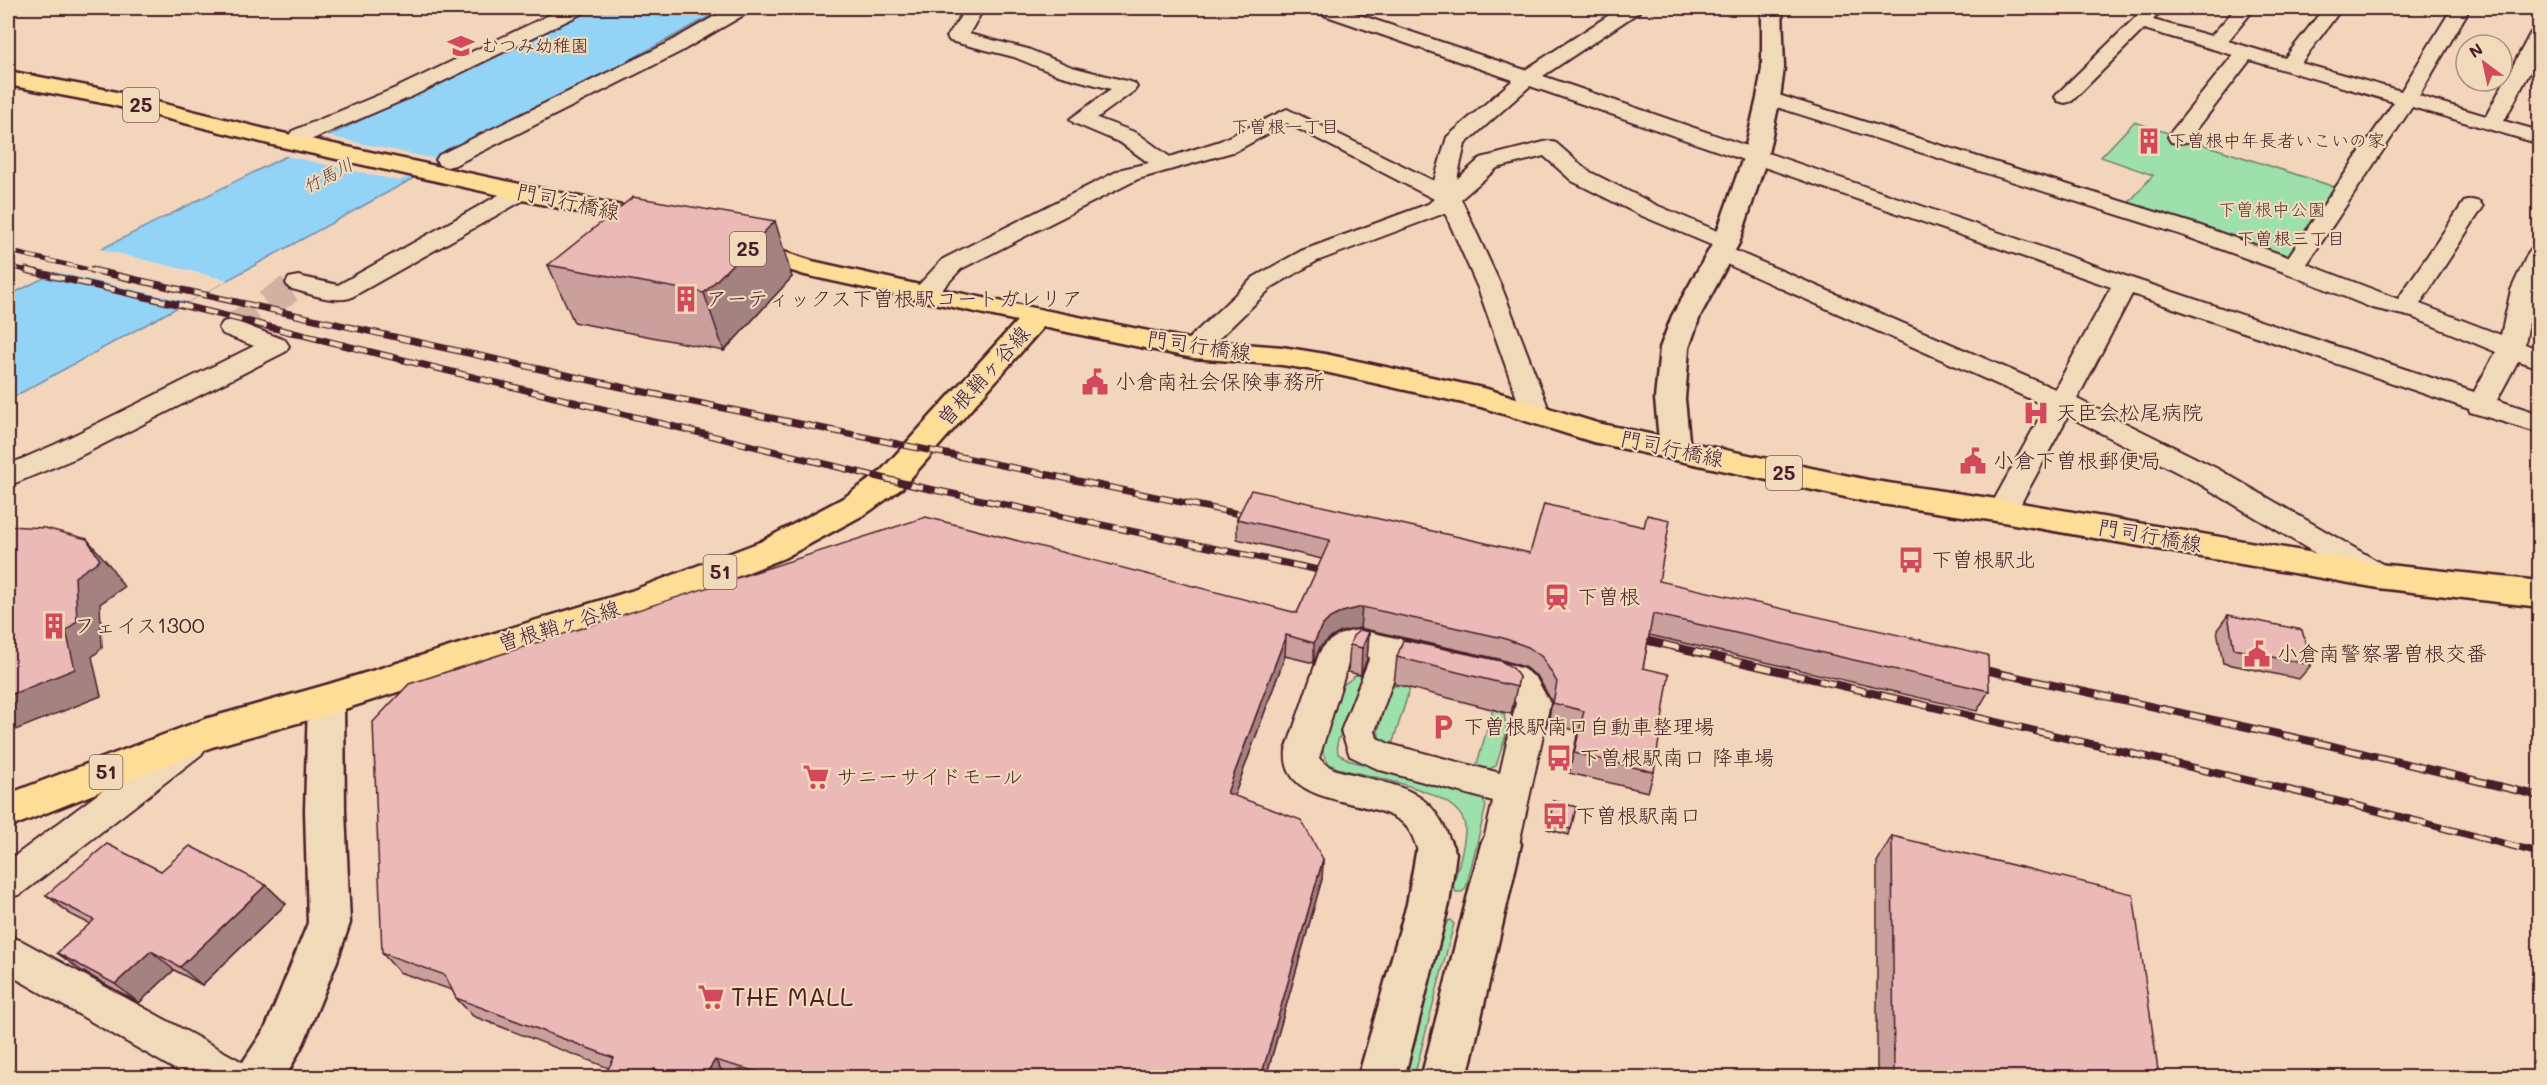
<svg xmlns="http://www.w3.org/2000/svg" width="2547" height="1085" font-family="Mali,'Klee One',sans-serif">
<rect width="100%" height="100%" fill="#f3d5bc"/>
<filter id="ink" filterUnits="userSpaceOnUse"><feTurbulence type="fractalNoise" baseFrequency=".0167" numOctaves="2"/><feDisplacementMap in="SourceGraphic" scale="12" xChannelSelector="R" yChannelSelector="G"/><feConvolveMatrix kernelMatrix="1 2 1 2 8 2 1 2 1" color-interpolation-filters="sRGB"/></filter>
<g filter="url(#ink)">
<g fill="#9de0ab" stroke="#74806b" stroke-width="1.5">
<polygon points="2134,122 2338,188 2289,263 2125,207 2153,175 2101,157"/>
<path d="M1356,675l7,1 -26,67 1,11 13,7 130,36 5,9 -20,82 -4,4h-6l-3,-6c4,-18 13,-41 12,-59 -2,-37 -99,-51 -128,-59l-9,-5 -5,-10v-12l18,-54z"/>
<polygon points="1399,685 1410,688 1392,745 1476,767 1493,709 1504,714 1507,732 1496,766 1482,772 1381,743 1378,732 1388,691 1392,687"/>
<polygon points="1450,920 1454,924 1414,1077 1402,1078 1444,923"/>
</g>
<polygon fill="#93d3f5" stroke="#768ba4" stroke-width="1.5" points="592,8 725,8 8,400 8,296 266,166"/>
<g fill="#f3d5bc">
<polygon points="322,135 440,160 399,181 282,155"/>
<polygon points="96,248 228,280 188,302 51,271"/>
</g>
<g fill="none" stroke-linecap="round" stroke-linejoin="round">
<polyline stroke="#d1b19f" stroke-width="28" stroke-dasharray="28 14" stroke-linecap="butt" points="232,328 298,283"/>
<g stroke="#4a1f2b" stroke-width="4">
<g id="minor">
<polygon points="564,8 587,8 585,12 413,96 308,141 300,142 292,141 289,136 292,131 398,87"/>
<polygon points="729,8 751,8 749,12 680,52 455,165 447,167 439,165 436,160 439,155 666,44"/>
<path d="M966,8h18l-15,26 59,15 44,18 62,16 3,4 -3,4 -37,27 40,15 33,24 50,-16 67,-32 147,72 13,-44 66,-57 -198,-68 -2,-4h26l186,62 95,-62h21l-2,4 -96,64 591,203 340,113 22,-40 -84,-35 -40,-9 -88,-36 -102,-37 -421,-133 -3,-4 3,-4 7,-2 7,2 423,131 90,32 106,-155 -144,-42 -63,82 -8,1 -8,-1 -3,-5 3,-5 62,-77 -89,-26 -72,72 -7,2 -7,-2 -3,-4 3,-4 87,-85h19l-11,12 58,16 25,-28h19l-27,33 57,17 39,-50h18l-41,55 100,28 51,-83h18l-51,88 67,20 44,-82 3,-4 7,-2v25l-36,68 36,10v13l-128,-37 -105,157 91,35 66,-97 8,-2 8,2 3,5 -63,97 81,31 10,-45 17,-37 4,-5 8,-2v35l-5,9 -10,54 15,6v18l-22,-7 -21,39 43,14v19l-70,-21 -1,-3 -337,-115 -55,105 141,70 171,99 4,8 -4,8 -11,3 -11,-3 -169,-101 -130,-67 -55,102 -10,3 -10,-3 -5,-7 58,-105 -333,-148 -4,-5 7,-6 -76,-32 -68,-34 -28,-25 -47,12 -36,31 41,89 49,127 -4,6 -10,3 -10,-3 -4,-6 -45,-127 -33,-75 -128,48 -45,26 -70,68 -9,2 -9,-2 -4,-6 4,-6 70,-66 47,-26 127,-47 6,-5 -147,-76 -51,28 -98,28 -177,90 -28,30 -9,2 -9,-2 -3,-5 3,-5 28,-30 179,-90 27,-6 -28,-20 -47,-20 -4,-4 41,-30 -53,-14 -44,-18 -64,-16 -3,-4zM1530,86l581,201 -56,102 -324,-140 7,-6 -4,-5 -78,-33 -68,-34 -32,-28 -8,-2 -67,17 -24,21 8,-35z"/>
<path d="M521,185l8,2 3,5 -3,5 -179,101c-19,5 -42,-5 -61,-10l-3,-5 3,-5 9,-2 40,9 175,-98z"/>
<polygon points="232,320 285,340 289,346 285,352 76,458 8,486 8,465 56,444 254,346 223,334 219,328 223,322"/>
<path d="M1360,630l139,31 24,8 13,9 14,25 -31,141 -5,11 -13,5 -13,-5 -5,-11 10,-43 -113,-31 -30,-14 -9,-25 29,-74 -12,-2 -9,6 -30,97c9,11 20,13 33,16 56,14 85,18 102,79l-5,11 -13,5 -13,-5c-7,-14 -8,-30 -20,-41 -31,-27 -123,-14 -117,-73l33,-96c8,-16 24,-22 41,-24zM1399,664l98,22 12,7 7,10 -16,70 -111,-29 -12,-6 -2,-7z"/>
<polygon points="190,730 202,734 207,744 202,754 21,894 8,898 8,861 178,734"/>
<polygon points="8,936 22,941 246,1064 251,1078 190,1078 8,974"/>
</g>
</g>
<g stroke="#4a1f2b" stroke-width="5">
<g id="tertiary">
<polygon points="1762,8 1782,8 1784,68 1780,98 1767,158 1739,243 1700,316 1689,348 1685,399 1690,450 1686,457 1675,460 1664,457 1660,450 1655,399 1660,348 1672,316 1713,243 1743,158 1757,98 1762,68"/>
<polygon points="326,685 339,690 344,700 345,811 350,923 337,961 304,1042 285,1078 237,1078 243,1062 266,1027 308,923 305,811 308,700 313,690"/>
<polygon points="1501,827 1515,832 1521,844 1467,1078 1421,1078 1481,844 1487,832"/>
<polygon points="1436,835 1450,841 1456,853 1449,904 1404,1078 1358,1078 1407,904 1416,853 1422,841"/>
</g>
</g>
<g stroke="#4a1f2b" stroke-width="5">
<g id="primary">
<polygon points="8,71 108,90 273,131 659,214 668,217 672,222 668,227 659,230 273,145 108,104 8,85"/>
<polygon points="743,239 812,261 924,286 1193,340 1282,347 1325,354 1487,389 1597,423 1868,480 2003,500 2378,564 2540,581 2540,607 2378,588 2003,522 1868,502 1593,442 1481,407 1325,372 1282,365 1193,358 1043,327 902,488 867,513 784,558 655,609 326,715 212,747 8,828 8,794 205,719 326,685 631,591 760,542 845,497 880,472 1017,321 805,275 734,253 730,247 734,241"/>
</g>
</g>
<use href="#minor" fill="#f1dab9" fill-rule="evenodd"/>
<use href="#tertiary" fill="#f1dab9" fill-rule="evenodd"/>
<use href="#primary" fill="#fede96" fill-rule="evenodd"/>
<g stroke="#4a1f2b" stroke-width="4.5">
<g id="rail-far2">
<polyline points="8,251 99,272"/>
<polyline points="8,266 33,272"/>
</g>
</g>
<g stroke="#4a1f2b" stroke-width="7">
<g id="rail-far1">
<polyline points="26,270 181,305 915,486 1333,573"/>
<polyline points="92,270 630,389 1254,517"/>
</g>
</g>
<g stroke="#4a1f2b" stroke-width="8">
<g id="rail">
<polyline points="1632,637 2362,807 2540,853"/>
<polyline points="1971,667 2324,744 2540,796"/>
</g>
</g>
<use href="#rail-far2" stroke="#f1dab9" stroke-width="3" stroke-dasharray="10" stroke-linecap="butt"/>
<use href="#rail-far1" stroke="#f1dab9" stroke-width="4.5" stroke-dasharray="13" stroke-linecap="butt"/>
<use href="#rail" stroke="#f1dab9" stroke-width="5" stroke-dasharray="16" stroke-linecap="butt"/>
</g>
<g fill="#caa09d" stroke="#4a1f2b" stroke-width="1.5">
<polygon points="548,265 792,277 724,351 574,322"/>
<polygon points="1237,519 1659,581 1989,691 1977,711 1649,635 1643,668 1654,772 1648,792 1569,773 1578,731 1548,723 1552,702 1538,677 1524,667 1499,659 1360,628 1341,632 1330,638 1320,647 1314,663 1285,656 1234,796 1323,859 1322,879 1266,1077 612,1077 607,1071 609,1068 473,1016 456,998 452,990 399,972 382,953 1297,613 1322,559 1237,539"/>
<polygon points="2228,615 2311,665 2299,679 2223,663 2217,630"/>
<polygon points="1369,632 1367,659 1361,675 1348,672 1350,645"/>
<polygon points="1397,657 1519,677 1511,714 1394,684"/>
<polygon points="1554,801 1576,807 1569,835 1547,829"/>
<polygon points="1892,836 2159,1077 1877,1077 1877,862"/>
<polygon points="161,871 266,885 286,904 202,985 174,970 139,1003 82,971 57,953 90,924 70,914 46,895"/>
</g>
<g fill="#a48280" stroke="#4a1f2b" stroke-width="1.5">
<polygon points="775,221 792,277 724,351 704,293"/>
<polygon points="87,539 111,567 124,587 100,604 102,648 92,657 101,696 8,733 8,696 75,577"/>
<polygon points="1362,607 1360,628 1341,632 1330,638 1320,647 1314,663 1314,643 1321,627 1330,618 1342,612"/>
<polygon points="1369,632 1367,659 1361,675 1362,648"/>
<polygon points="1286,635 1285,656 1228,813 1227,793"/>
<polygon points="1323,859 1322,879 1266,1077 1261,1077"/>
<polygon points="266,885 286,904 202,985 180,967"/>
<polygon points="151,951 174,970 139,1003 115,984"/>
<polygon points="715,1060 726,1077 704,1077"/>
<polygon points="654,1069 660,1077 648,1077"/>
</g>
<g fill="#ebbab7" stroke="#4a1f2b" stroke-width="1.5">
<polygon points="633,197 775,221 704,293 548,265"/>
<polygon points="1251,490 1530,553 1544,504 1644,527 1647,515 1670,520 1659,581 1988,655 1989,691 1653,614 1643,668 1669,674 1654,772 1574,753 1584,711 1553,703 1557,682 1542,657 1528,647 1503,638 1362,607 1342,612 1330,618 1321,627 1314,643 1286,635 1227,793 1301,820 1323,859 1261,1077 775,1077 715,1060 704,1077 677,1077 654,1069 648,1077 623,1077 607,1071 614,1058 456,998 445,975 382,953 373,722 409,684 926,517 1297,613 1330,540 1237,519"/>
<polygon points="8,526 45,528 87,539 100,560 75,577 77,621 66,631 75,669 8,696"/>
<polygon points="2228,615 2302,630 2311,665 2234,649"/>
<polygon points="1360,630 1369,632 1362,648 1350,645 1353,636"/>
<polygon points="1403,640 1501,661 1513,668 1519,677 1517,687 1397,657"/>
<polygon points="1554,801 1576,807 1571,829 1549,822"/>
<polygon points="1892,836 2133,894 2159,1077 1894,1077"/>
<polygon points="107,844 161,871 190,846 266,885 180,967 151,951 115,984 57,953 94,920 46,895"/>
</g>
</g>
<defs>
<g id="school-bare" transform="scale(2.07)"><path d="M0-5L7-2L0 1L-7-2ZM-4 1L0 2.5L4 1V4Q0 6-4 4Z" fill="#d1495b" stroke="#f1dab9" stroke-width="2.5" paint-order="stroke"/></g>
<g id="building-bare" transform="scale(2.07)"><path d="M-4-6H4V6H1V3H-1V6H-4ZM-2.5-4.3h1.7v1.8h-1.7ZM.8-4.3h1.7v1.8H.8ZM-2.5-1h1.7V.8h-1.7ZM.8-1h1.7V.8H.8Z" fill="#d1495b" stroke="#f1dab9" stroke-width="2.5" paint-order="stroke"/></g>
<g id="civic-bare" transform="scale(2.07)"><path d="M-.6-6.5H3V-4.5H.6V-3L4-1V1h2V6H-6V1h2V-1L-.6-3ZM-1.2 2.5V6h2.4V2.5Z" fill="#d1495b" stroke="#f1dab9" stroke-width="2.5" paint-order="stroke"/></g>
<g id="hospital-bare" transform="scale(2.07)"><path d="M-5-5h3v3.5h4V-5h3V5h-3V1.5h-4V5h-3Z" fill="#d1495b" stroke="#f1dab9" stroke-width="2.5" paint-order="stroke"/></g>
<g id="bus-bare" transform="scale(2.07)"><path d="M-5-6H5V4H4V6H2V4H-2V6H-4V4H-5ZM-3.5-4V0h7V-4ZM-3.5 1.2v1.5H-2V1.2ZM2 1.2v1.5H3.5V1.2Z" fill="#d1495b" stroke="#f1dab9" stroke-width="2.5" paint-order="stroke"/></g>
<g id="station-bare" transform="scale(2.07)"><path d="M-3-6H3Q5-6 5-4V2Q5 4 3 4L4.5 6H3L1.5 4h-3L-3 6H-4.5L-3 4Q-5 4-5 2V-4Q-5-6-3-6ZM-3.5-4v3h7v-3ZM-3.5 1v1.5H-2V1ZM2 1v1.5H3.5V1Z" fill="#d1495b" stroke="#f1dab9" stroke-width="2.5" paint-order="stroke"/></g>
<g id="parking-bare" transform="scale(2.07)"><path d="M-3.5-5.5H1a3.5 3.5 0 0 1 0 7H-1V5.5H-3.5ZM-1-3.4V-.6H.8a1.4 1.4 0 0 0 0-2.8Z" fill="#d1495b" stroke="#f1dab9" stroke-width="2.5" paint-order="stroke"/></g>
<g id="supermarket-bare" transform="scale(2.07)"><path d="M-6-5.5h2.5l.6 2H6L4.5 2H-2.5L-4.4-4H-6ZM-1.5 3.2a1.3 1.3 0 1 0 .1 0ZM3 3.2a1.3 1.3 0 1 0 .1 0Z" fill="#d1495b" stroke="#f1dab9" stroke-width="2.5" paint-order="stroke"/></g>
</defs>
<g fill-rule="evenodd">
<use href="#school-bare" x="461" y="46"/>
<use href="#building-bare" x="2149" y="141"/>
<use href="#building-bare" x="686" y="299"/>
<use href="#civic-bare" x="1095" y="382"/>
<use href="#hospital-bare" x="2036" y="413"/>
<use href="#civic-bare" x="1973" y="461"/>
<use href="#bus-bare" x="1911" y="560"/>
<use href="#station-bare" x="1557" y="597"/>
<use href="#building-bare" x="54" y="626"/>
<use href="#civic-bare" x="2257" y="654"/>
<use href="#parking-bare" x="1443" y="727"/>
<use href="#bus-bare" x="1559" y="758"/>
<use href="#supermarket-bare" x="816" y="777"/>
<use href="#bus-bare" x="1555" y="816"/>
<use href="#supermarket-bare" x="711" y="997"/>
</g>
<g text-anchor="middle" stroke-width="4.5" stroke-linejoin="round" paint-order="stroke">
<g font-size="18" fill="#4a1f2b" stroke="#f1dab9" text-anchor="start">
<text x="481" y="52">むつみ幼稚園</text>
<text x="2169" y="147">下曽根中年長者いこいの家</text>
</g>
<g font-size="18" fill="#4a1f2b" stroke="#f1dab9">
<text x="1285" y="133">下曽根一丁目</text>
<text x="2291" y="245">下曽根三丁目</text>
</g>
<g font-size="18" font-style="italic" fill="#594353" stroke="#f1dab9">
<text transform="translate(328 176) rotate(-28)" y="6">竹馬川</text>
</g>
<g font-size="18" fill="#563c3e" stroke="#f1dab9">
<text x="2272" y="216">下曽根中公園</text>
</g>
<g fill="#f1dab9" stroke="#7c5756" stroke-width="1.5">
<rect x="123" y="88" width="36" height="34" rx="4.5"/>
<rect x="730" y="232" width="36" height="34" rx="4.5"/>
<rect x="1766" y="456" width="36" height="34" rx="4.5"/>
<rect x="703.5" y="555" width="33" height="34" rx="4.5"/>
<rect x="89.5" y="755" width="33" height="34" rx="4.5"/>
</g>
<g font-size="20" font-weight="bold" fill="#4a1f2b">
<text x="141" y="112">25</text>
<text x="748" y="256">25</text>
<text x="1784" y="480">25</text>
<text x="720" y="579">51</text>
<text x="106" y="779">51</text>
</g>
<g font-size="21" fill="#4a1f2b" stroke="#f1dab9">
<text transform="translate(568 202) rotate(12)" y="7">門司行橋線</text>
<text transform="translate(1199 346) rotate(8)" y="7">門司行橋線</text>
<text transform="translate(984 376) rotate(-48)" y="7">曽根鞘ヶ谷線</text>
<text transform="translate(1672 449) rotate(12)" y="7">門司行橋線</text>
<text transform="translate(2150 536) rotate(10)" y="7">門司行橋線</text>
<text transform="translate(559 626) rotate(-17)" y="7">曽根鞘ヶ谷線</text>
</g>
<g font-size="21" fill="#4a1f2b" stroke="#f1dab9" text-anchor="start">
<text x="706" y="306">アーティックス下曽根駅コートガレリア</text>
<text x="1115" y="389">小倉南社会保険事務所</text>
<text x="2056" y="420">天臣会松尾病院</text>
<text x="1993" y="468">小倉下曽根郵便局</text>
<text x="1931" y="567">下曽根駅北</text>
<text x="1577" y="604">下曽根</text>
<text x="74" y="633">フェイス1300</text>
<text x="2277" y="661">小倉南警察署曽根交番</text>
<text x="1463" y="734">下曽根駅南口自動車整理場</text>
<text x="1579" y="765">下曽根駅南口 降車場</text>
<text x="836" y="784">サニーサイドモール</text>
<text x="1575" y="823">下曽根駅南口</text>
</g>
<g font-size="26" fill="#4a1f2b" stroke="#f1dab9" text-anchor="start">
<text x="731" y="1006">THE MALL</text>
</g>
</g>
<rect width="2547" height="1085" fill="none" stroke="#f1dab9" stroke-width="30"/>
<rect x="15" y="15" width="2517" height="1055" fill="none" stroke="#4a1f2b" stroke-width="2" filter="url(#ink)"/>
<g transform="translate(2484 63) rotate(327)"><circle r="28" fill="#f1dab9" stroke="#ae8f80" stroke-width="1.5"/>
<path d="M0-4.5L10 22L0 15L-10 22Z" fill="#d1495b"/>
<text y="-9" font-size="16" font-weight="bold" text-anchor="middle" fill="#4a1f2b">N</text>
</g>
</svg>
